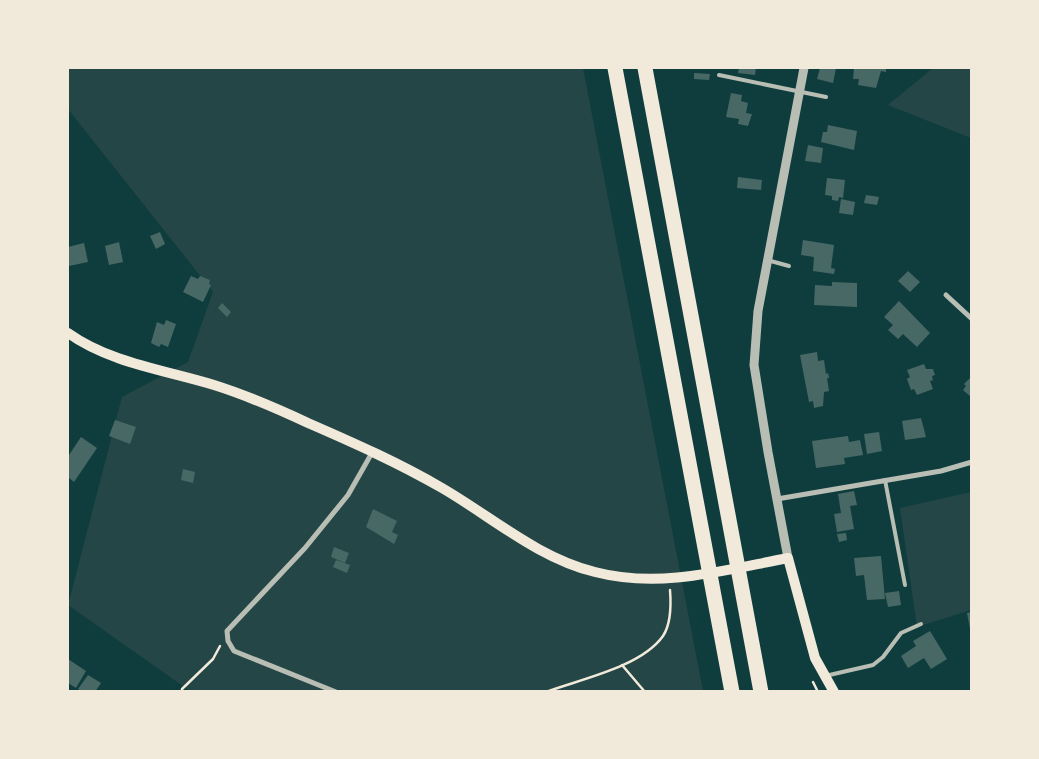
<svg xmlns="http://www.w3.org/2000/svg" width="1039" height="759" font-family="Raleway,sans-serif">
<rect width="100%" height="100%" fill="#0f3d3e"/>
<g fill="#244646">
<polygon points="68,68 583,68 703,691 190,691 68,605 122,397 188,362 213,292 68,109"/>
<polygon points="933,68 971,68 971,138 888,105"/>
<polygon points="971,492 971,610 917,627 900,508"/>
</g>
<g fill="#486865">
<polygon points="739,68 756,68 755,75 738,73"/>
<polygon points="820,68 836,68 833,83 817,79"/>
<polygon points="854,68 886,68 886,72 881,71 876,88 858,85 859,79 853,79"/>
<polygon points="694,73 710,74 709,80 694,79"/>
<polygon points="731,93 742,95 741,101 748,103 746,113 752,114 748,126 738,124 739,119 726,117"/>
<polygon points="828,125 857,131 854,150 821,142 823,132 827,132"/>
<polygon points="808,145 823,148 821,163 805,161"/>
<polygon points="738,177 762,180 761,190 737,188"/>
<polygon points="827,178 845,180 843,198 839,197 838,201 832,200 832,196 825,195"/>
<polygon points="866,195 879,197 877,205 864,203"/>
<polygon points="841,199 855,202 853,215 839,213"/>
<polygon points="160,232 165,244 156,249 150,236"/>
<polygon points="803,240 834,245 831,268 835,269 834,274 813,271 814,257 801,255"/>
<polygon points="119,242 123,262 109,265 105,246"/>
<polygon points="84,243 88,262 69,266 68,247"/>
<polygon points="908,271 920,282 910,292 898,281"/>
<polygon points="191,276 198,279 200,276 210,280 209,284 211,285 203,302 183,292"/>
<polygon points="832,282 857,283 857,307 814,305 815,285 832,286"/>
<polygon points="899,301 930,333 917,347 903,334 898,339 888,330 893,325 884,317"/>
<polygon points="222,303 231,312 227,317 218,308"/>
<polygon points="166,320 176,324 168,347 161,344 159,347 151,343 157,322 164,325"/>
<polygon points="817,352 818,361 824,360 826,374 828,373 829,378 827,378 829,391 824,392 823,406 814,408 813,401 809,402 800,355"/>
<polygon points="924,364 926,369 933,369 935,375 932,376 933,380 930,381 933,389 917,395 914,389 911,390 907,379 910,377 907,370"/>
<polygon points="972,376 972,398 963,390 966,386 964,384"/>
<polygon points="921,418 926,437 905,440 902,421"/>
<polygon points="115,420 136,427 130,444 109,436"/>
<polygon points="879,432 882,451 867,454 864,434"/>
<polygon points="848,436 849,442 860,440 863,455 844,458 845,464 816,468 812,441"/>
<polygon points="81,437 97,448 74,482 68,477 68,454 69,455"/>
<polygon points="183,469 195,472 193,483 181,480"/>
<polygon points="854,491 857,505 850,506 854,529 837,532 834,514 841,513 838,494"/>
<polygon points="373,509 397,521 392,532 398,535 394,544 366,527"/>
<polygon points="846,533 847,540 839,542 837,534"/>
<polygon points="334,547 349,553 345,563 331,557"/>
<polygon points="881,556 885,599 867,600 864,575 856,576 854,558"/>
<polygon points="336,560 350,565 347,573 333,567"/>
<polygon points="899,591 901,605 888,607 885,593"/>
<polygon points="972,612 972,634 971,634 967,613"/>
<polygon points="930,631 947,659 931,669 924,658 908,668 901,656 916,646 913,641"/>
<polygon points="68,659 86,671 76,688 68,683"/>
<polygon points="88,675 101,683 95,692 82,692 78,689"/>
</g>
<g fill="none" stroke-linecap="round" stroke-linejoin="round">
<g stroke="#f1e9da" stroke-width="2.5">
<polyline points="622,665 645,692"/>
<polyline points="813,682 818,692"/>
<polyline points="182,692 182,689 213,659 220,646"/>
<path d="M546,692c35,-13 95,-25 117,-56 8,-12 8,-33 7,-46"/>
</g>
<g stroke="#b8beb3" stroke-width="4">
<polyline points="719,75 826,97"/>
<polyline points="767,260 789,266"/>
<polyline points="885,480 905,585"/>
<polyline points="825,676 873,665 883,657 901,633 921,624"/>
</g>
<g stroke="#b8beb3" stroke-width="5">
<polyline points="946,295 972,319"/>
<polyline points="777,499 941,471 972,462"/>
<polyline points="336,692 234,651 228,641 227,631 305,548 348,495 373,451"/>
</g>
<polyline stroke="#b8beb3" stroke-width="9" points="788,558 768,452 754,365 758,311 804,68"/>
<path stroke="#f1e9da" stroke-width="10" d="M68,333c42,30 97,37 146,52 32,10 64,24 94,38 46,20 91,40 134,65 50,29 96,70 153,84 65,17 130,-2 193,-14l27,100 19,34"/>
<g stroke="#f1e9da" stroke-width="15">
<polyline points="615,68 732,692"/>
<polyline points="645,68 761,692"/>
</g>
</g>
<rect width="1039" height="759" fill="none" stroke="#f1e9da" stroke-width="138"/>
</svg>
